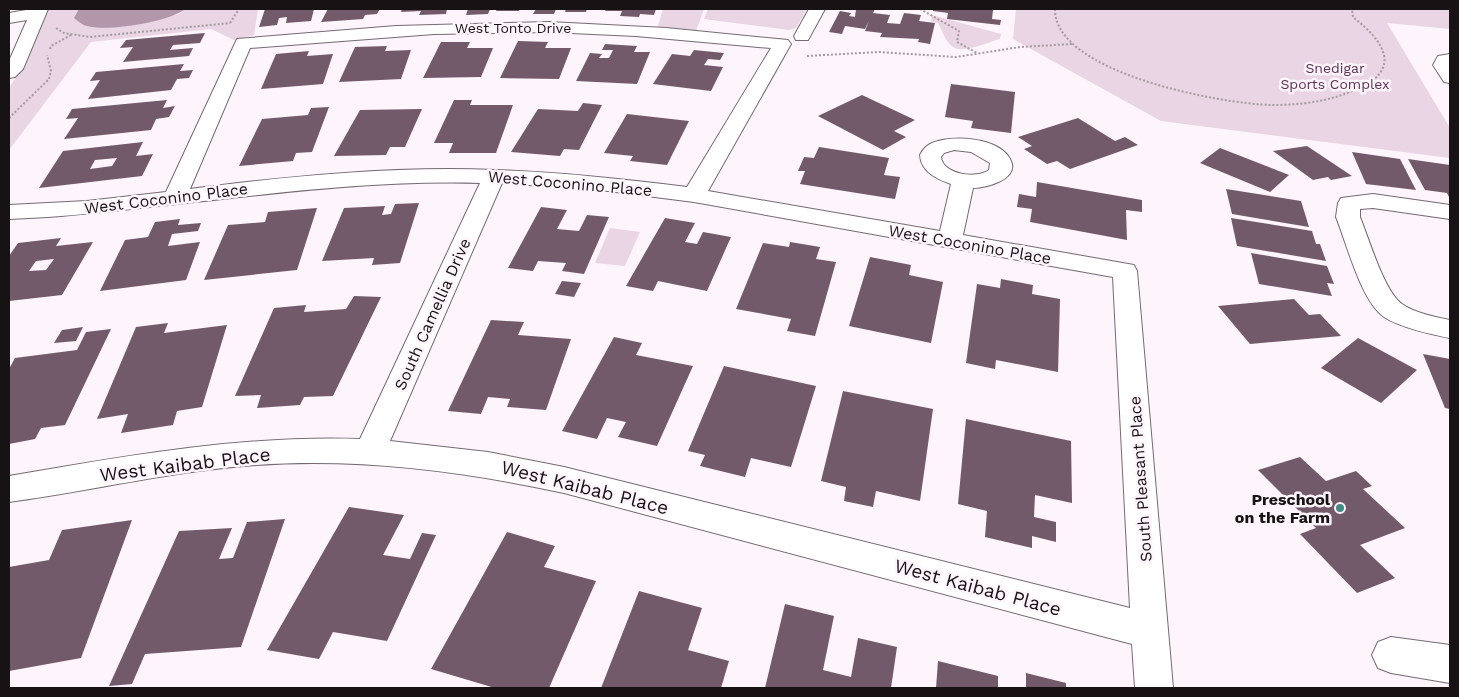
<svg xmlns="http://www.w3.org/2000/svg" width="1459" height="697" font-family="'Work Sans',sans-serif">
<rect width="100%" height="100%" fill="#fef4fb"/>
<g fill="#e9d5e3">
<polygon points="49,9 79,9 78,10 121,27 179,14 185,9 258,9 254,35 234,40 211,29 91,42 9,150 9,88 27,60"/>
<polygon points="663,9 704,9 696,31 657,29"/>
<polygon points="708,9 807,9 796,28 789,30 704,19"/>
<polygon points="1016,9 1450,9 1450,29 1387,23 1450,128 1450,158 1161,121 1013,39"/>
<path d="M932,15l69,19 -1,5c-11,3 -38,15 -47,8 -7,-4 -11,-17 -15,-24l-7,-2z"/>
<polygon points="610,228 640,232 625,266 595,263"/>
</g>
<path fill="#b197a9" d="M79,9h106c-15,13 -79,23 -98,17 -5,-1 -9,-5 -13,-8z"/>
<g fill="#725a6b" fill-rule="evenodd">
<polygon points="265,9 314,9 311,21 286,23 287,17 279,18 277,25 259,27"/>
<polygon points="328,9 380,9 377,14 365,15 363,19 321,22"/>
<polygon points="402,9 447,9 446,14 419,15 421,11 401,12"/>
<polygon points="468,9 490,9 488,14 466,15"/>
<polygon points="497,9 520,9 519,11 496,11"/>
<polygon points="536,9 556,9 554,14 533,14"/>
<polygon points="566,9 587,9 586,12 565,12"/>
<polygon points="606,9 656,9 654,15 640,14 639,17 620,16 622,11 605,11"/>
<polygon points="856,9 875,9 873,13 890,15 887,23 900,24 904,13 921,15 919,21 935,23 930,44 918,42 919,39 880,37 882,33 865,31 869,21 865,29 845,26 842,34 829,32 840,11 851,13 849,16 855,17"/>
<polygon points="933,9 990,9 993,10 992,19 1001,20 1000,25 947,19 948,13 933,11"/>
<polygon points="205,33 200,43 173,45 170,50 193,48 189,56 123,62 133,47 120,48 126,40"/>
<polygon points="518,41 548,42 545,48 571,48 559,79 500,78"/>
<polygon points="441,42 470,42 467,48 493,48 481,77 423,78"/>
<polygon points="605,44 637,46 634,52 650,52 637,84 576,81 590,53 602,54 599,58 609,58 613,50 602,50"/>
<polygon points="387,46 385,51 411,50 401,79 339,82 355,47"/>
<polygon points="694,50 724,53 720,60 708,59 704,65 723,67 711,91 653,84 672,54 690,56"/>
<polygon points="309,51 307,56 333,54 323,84 261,89 276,54"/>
<polygon points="184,64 180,71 193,70 189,78 177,79 171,90 88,99 100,80 90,81 96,72"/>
<polygon points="951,84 1015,92 1011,133 971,128 973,121 945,117"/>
<polygon points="862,95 915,120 894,131 906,137 883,150 818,116"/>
<polygon points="167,100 163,108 175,106 169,117 156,119 151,130 64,139 78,118 66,119 72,109"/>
<polygon points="454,100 472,100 470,105 513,105 496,153 449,153 453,143 434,143"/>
<polygon points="583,103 602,105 579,150 564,149 560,156 511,152 538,109 578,111"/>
<polygon points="329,107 312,152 296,153 293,161 239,166 262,119 308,115 311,108"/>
<polygon points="422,109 405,147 390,147 386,155 334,156 360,110"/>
<polygon points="627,114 689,121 667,165 630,161 633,156 604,153"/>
<polygon points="1078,118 1115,141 1125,137 1138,145 1070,169 1057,161 1047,164 1024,149 1032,146 1018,137"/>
<path d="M143,142l-7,14 17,-2 -11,22 -103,12 24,-37zM117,158l-5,8 -22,3 5,-9z"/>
<polygon points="1307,146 1352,176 1331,180 1328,177 1313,180 1273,151"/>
<polygon points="819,147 889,158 884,175 900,177 895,199 800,184 805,171 798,171 804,157 814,158"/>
<polygon points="1220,148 1289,175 1270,192 1200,163"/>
<polygon points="1352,152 1400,159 1416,190 1366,184"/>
<polygon points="1408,159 1450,165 1450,199 1447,193 1425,190"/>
<polygon points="1037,182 1142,200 1142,212 1126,210 1127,240 1030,222 1032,209 1017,207 1019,194 1036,197"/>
<polygon points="1226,189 1301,201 1309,227 1232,214"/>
<polygon points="419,203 400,263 372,265 374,258 322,261 344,208 385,206 382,215 391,214 395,204"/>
<polygon points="541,207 567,210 557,229 579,231 587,215 609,217 584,274 562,271 566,263 538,261 533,271 508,268"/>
<polygon points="317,208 297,270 204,280 228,225 265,222 268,212"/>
<polygon points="665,218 695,223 685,242 697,244 703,232 731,237 707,291 658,281 653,291 626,286"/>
<polygon points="1231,218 1312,231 1316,244 1320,244 1326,261 1237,246"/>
<polygon points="180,219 178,225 201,223 198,231 172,234 168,246 200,242 186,280 100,291 125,240 148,237 155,222"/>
<path d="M61,238l-5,8 37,-4 -31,53 -53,6v-45l9,-13zM54,259l-8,11 -17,1 7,-10z"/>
<polygon points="790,242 820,247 816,259 836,262 815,336 787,331 791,319 736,309 763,243 789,247"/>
<polygon points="1251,253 1327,266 1334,284 1327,283 1332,296 1259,284"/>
<polygon points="870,257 911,265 909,275 943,282 931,343 849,326"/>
<polygon points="1001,279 1033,285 1032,294 1060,299 1058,372 996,360 995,369 966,363 977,284 1000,288"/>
<polygon points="562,281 581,283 574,297 555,294"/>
<polygon points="354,296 381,297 333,396 304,397 300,405 257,408 261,395 235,396 274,308 306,305 304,312 346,309"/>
<polygon points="1294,299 1309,315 1320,314 1341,336 1250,344 1218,306"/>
<polygon points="491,320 524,322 518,335 571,339 546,410 507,407 510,399 488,397 481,414 448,411"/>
<polygon points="168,323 164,333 227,325 202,407 177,411 173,425 121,433 128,414 97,419 136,327"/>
<polygon points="83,327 76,341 54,343 62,330"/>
<polygon points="111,329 65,425 41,428 35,439 9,444 9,369 15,358 77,350 86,332"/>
<polygon points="614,337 642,343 636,355 693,366 657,446 618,437 626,422 607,418 597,439 562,431"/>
<polygon points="1358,338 1417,370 1381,403 1321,368"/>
<polygon points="1423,354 1450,359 1450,409 1445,408"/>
<polygon points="724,366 816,386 791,467 751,458 745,477 700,466 705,455 688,451"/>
<polygon points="843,391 933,409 920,501 876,491 873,507 844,501 846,487 821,481"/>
<polygon points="966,419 1071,441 1072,503 1035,495 1034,517 1056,522 1056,542 1032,536 1032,548 985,537 987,511 958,504"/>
<polygon points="1300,457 1326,481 1356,471 1372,486 1363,489 1405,528 1360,545 1395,578 1357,593 1300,534 1316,528 1258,470"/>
<polygon points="349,507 404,515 383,555 410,559 422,533 436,535 387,641 333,632 319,659 267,650"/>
<polygon points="285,519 241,647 145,654 132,684 109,686 179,531 232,528 219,559 233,558 247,522"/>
<polygon points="132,520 81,658 9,671 9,567 49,560 62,530"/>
<polygon points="507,532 555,546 544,567 596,581 549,688 495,688 431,669"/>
<polygon points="639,591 702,608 688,650 729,661 721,688 601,688"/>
<polygon points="785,604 834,616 823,670 851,677 858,638 897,647 891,688 765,688"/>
<polygon points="938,661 998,676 998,688 936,688"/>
<polygon points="1026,673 1066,683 1066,688 1026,688"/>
</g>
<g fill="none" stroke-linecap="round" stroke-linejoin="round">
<g stroke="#756a72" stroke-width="2">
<g id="street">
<polygon points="32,9 48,9 23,69 15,77 9,78 9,61 27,20 9,23 9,13"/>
<polygon points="809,9 825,9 808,40 796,40 794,36"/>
<path d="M549,22l117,6 122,12 3,4 -83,147 232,40 11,-47c-14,-5 -30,-12 -31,-29 2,-4 6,-9 10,-11 20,-10 71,-7 81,17 8,19 -26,27 -38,27l-10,47 171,30 3,6 36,417h-38l-3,-44 -568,-151c-102,-22 -204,-35 -308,-28 -84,6 -165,26 -247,37v-26c116,-20 232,-41 351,-37l120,-256c-145,-4 -288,23 -432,34l-39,2v-14l78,-4 79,-9 71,-153 159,-13zM549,32l87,4 135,12 -84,139c-63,-8 -128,-15 -192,-17 -102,-4 -204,6 -305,19l60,-141 184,-14zM954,150l17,2 19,11 -1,7c-12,9 -46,5 -48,-13l3,-4zM502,183l98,7 94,12 419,75 17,331 -566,-141 -76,-15 -98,-11z"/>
<polygon points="1450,54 1450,83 1444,82 1433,65 1438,56"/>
<path d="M1373,194l77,11v14l-77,-11 -13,1v8c9,22 24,74 42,87 13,9 33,13 48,16v18c-17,-3 -51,-11 -66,-21 -23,-16 -37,-73 -48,-100l2,-14 3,-5z"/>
<polygon points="1391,637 1450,645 1450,683 1391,673 1378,668 1372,655 1378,642"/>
</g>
</g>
<g stroke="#a39ba0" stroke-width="2" stroke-dasharray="2 2" stroke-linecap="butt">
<polyline points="920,9 959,31 957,42 977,53"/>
<path d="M1055,9c-1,64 167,95 216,96 32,0 63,-4 92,-19 12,-6 24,-15 21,-31 -4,-16 -19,-28 -31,-38l-1,-8"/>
<polyline points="230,23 239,9"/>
<polyline points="56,28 64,33 90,37 230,23"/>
<polyline points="50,49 51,46 71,35"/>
<polyline points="807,56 879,52 956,57 1020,47 1072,44"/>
<polyline points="9,118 49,79 51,71 47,55"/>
</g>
<use href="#street" fill="#fff" fill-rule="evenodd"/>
</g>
<circle fill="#438a83" stroke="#fef4fb" stroke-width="2" cx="1340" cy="508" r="5"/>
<g text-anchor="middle" stroke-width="5" stroke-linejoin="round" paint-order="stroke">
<g font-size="14" fill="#171315" stroke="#fef4fb">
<text x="513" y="33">West Tonto Drive</text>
</g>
<g font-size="14" fill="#5b3451" stroke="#fef4fb">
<text x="1335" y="73">Snedigar<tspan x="1335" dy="16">Sports Complex</tspan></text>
</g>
<g font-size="16" fill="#171315" stroke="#fef4fb">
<text transform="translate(570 183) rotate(5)" y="6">West Coconino Place</text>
<text transform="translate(166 198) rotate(-7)" y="6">West Coconino Place</text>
<text transform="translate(970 244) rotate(10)" y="6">West Coconino Place</text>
<text transform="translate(432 314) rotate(-66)" y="6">South Camellia Drive</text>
<text transform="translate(1140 479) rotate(-94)" y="6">South Pleasant Place</text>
</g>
<g font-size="16" font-weight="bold" fill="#171315" stroke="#fef4fb" text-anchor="end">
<text x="1330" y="505">Preschool<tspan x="1330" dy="18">on the Farm</tspan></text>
</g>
<g font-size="19" fill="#171315" stroke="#fef4fb">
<text transform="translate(185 464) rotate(-7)" y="7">West Kaibab Place</text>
<text transform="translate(585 487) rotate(14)" y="7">West Kaibab Place</text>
<text transform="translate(978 587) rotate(15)" y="7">West Kaibab Place</text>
</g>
</g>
<rect width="1459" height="697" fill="none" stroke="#171315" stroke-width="20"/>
</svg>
